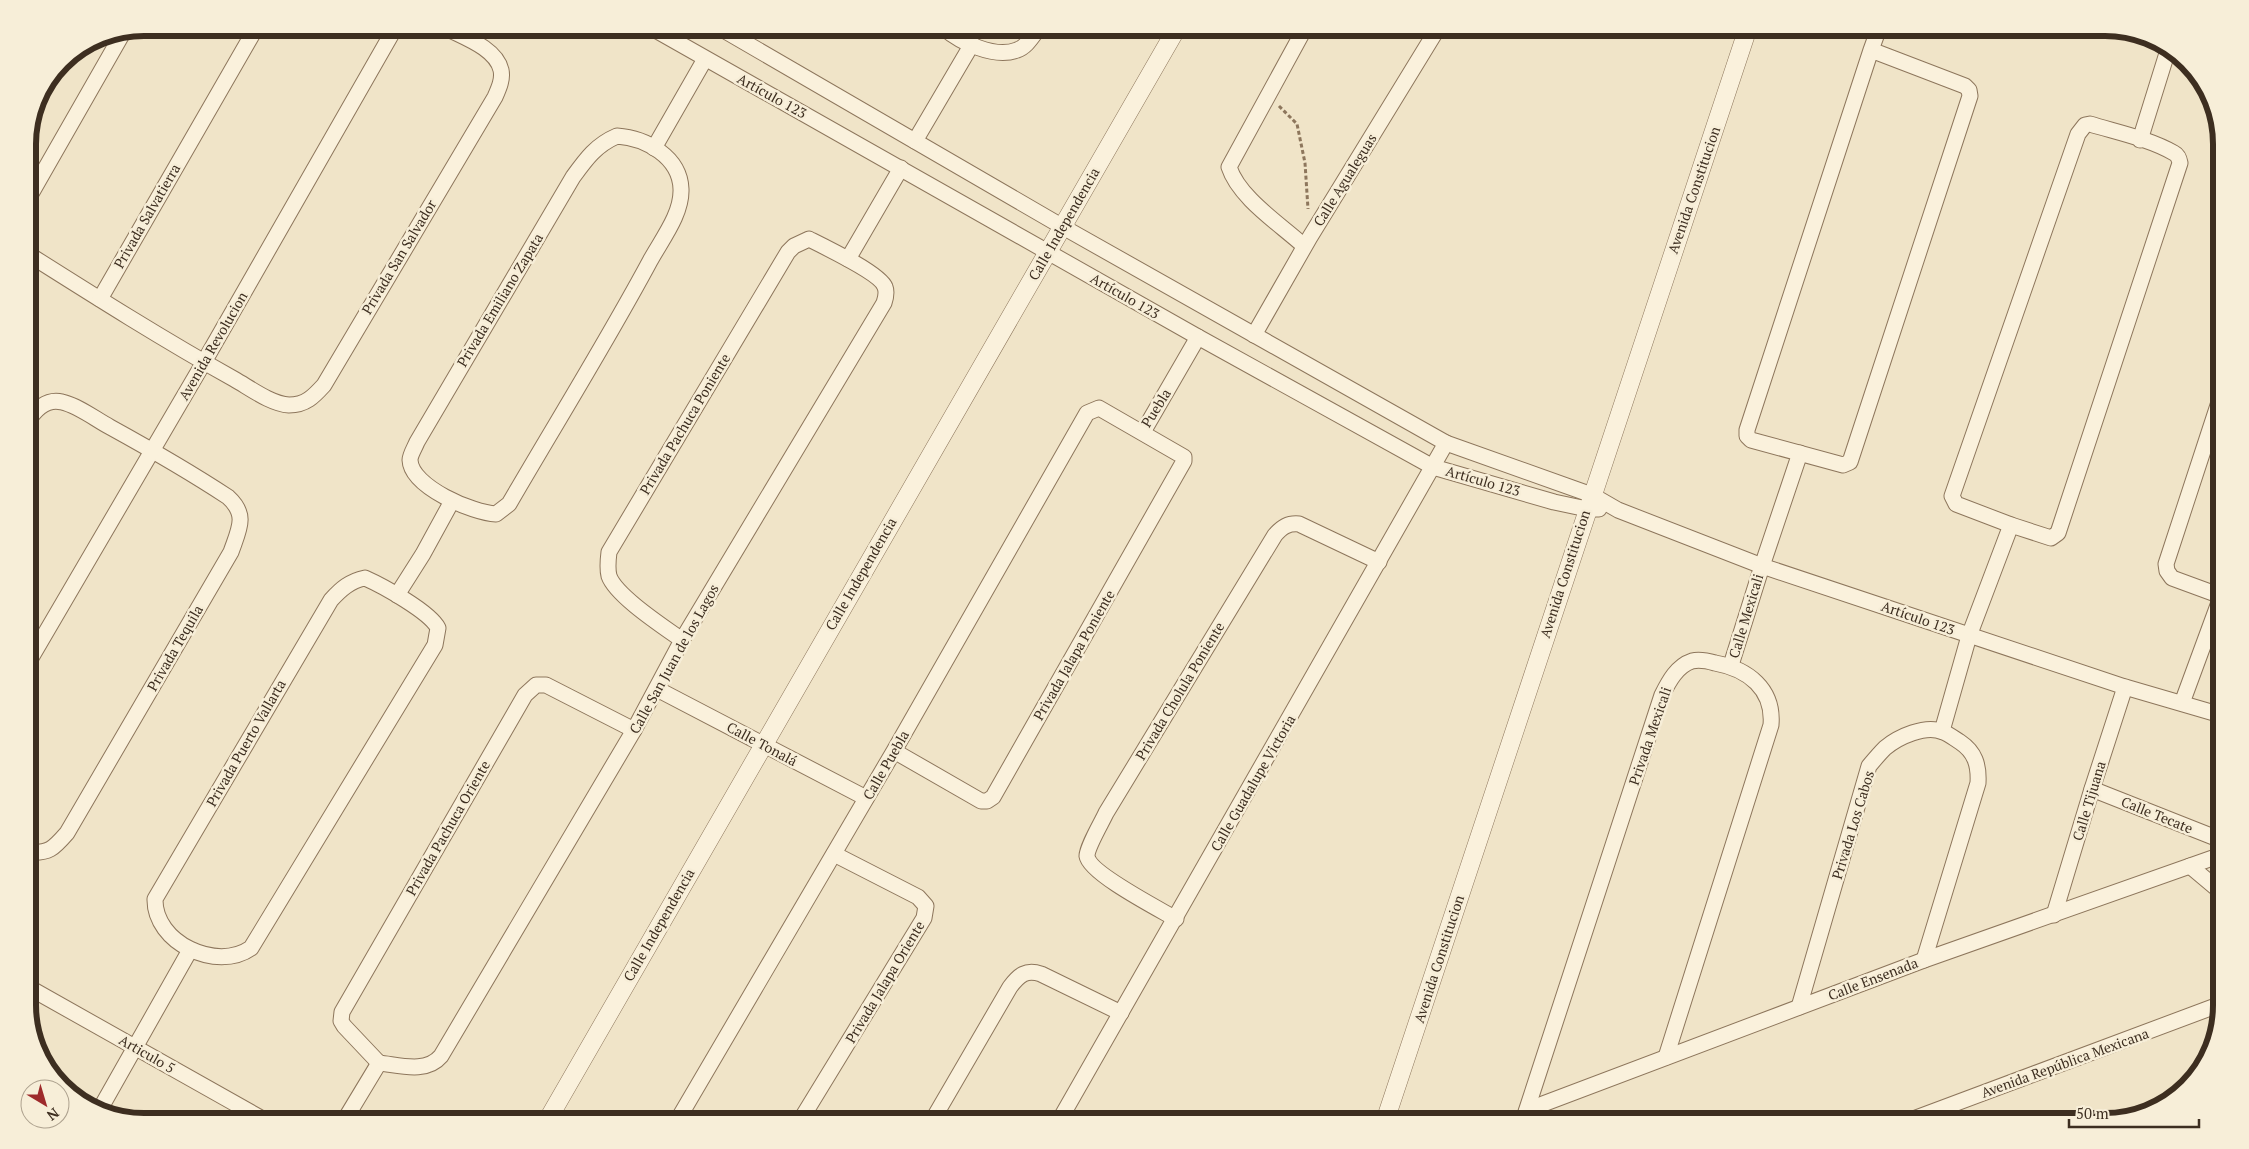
<svg xmlns="http://www.w3.org/2000/svg" width="2249" height="1149" font-family="'PT Serif',serif">
<rect width="100%" height="100%" fill="#f0e4c8"/>
<g fill="none" stroke-linecap="round" stroke-linejoin="round">
<g stroke="#8d765c" stroke-width="17">
<g id="minor">
<polyline points="652,28 1198,337 1433,467 1554,502 1587,509 1599,509"/>
<polyline points="720,28 1063,227 1446,443 1592,495 1618,510 1762,566 2125,687 2221,715"/>
<path d="M944,28c16,14 51,31 73,22 10,-3 16,-15 22,-22"/>
<polyline points="1871,50 1965,86 1969,90 1970,96 1850,462 1843,465 1751,440 1747,436 1747,430 1871,50 1879,28"/>
<path d="M2090,124c26,8 60,15 84,29 4,2 5,5 6,10l-122,370 -7,5 -40,-13 -55,-21 -4,-8 126,-362 7,-9z"/>
<path d="M617,136c29,2 63,21 64,53 1,25 -19,50 -31,72 -44,82 -94,162 -141,243l-13,10c-23,-1 -85,-27 -86,-54 0,-5 5,-13 7,-18l156,-265c13,-18 23,-32 44,-41z"/>
<polyline points="2140,140 2168,50"/>
<polyline points="915,141 972,44"/>
<polyline points="654,148 705,59"/>
<polyline points="28,199 124,31"/>
<path d="M1304,246c-24,-22 -65,-48 -75,-79l76,-139"/>
<path d="M28,254c68,43 136,86 206,125 16,9 37,25 55,26 17,0 25,-9 35,-20l171,-288c4,-9 8,-18 6,-27 -5,-22 -38,-33 -55,-42"/>
<polyline points="848,259 901,168"/>
<polyline points="100,299 256,28"/>
<polyline points="1254,335 1310,237 1438,28"/>
<polyline points="2221,396 2166,564 2167,571 2172,578 2221,596"/>
<path d="M28,421c7,-11 19,-23 34,-19 17,4 33,17 48,25 40,22 80,45 118,70 20,18 11,32 3,55l-164,281c-13,15 -18,21 -39,19"/>
<polyline points="1143,432 1198,337"/>
<path d="M365,578c18,8 65,34 73,50l-3,17 -184,303c-34,24 -97,-5 -96,-49l176,-299c10,-11 19,-19 34,-22z"/>
<polyline points="397,595 423,554 452,501"/>
<polyline points="28,663 204,362 395,28"/>
<polyline points="1731,665 1762,566 1800,453"/>
<polyline points="657,689 866,798"/>
<polyline points="2182,703 2221,597"/>
<polyline points="1942,731 1969,636 2011,525"/>
<polyline points="2092,789 2221,840"/>
<polyline points="2190,866 2221,892"/>
<polyline points="2054,915 2092,789 2125,687"/>
<path d="M1176,919c-17,-10 -87,-46 -89,-63 0,-9 15,-34 19,-43l169,-278c7,-8 13,-12 24,-11l80,38"/>
<polyline points="28,987 266,1121"/>
<path d="M1799,1007l70,-241c5,-6 10,-12 16,-18 13,-11 41,-24 58,-16 6,2 12,7 17,10 15,10 19,23 18,41l-54,177"/>
<path d="M379,1063c20,2 47,11 62,-7l193,-326 48,-90 202,-337c2,-6 3,-11 1,-16 -4,-13 -62,-41 -76,-48l-15,7 -6,6 -179,300c-1,8 -2,16 0,24 7,20 55,51 73,64"/>
<polyline points="379,1063 344,1026 341,1021 342,1012 525,695 536,685 546,685 634,730"/>
<polyline points="1527,1110 1924,960 2221,855"/>
<polyline points="99,1111 190,950"/>
<polyline points="344,1121 379,1063"/>
<polyline points="677,1121 894,751 1087,413 1099,408 1184,457 1184,461 993,797 987,801 981,801 894,751"/>
<polyline points="800,1121 924,918 926,906 918,897 834,854"/>
<path d="M932,1121l78,-134c9,-12 16,-18 31,-13l80,39"/>
<polyline points="1059,1121 1446,443"/>
<path d="M1523,1121l139,-426c7,-14 15,-29 30,-34 8,-2 16,0 23,2 33,6 59,26 56,62l-105,332"/>
<polyline points="1908,1121 2221,1004"/>
</g>
</g>
<g stroke="#8d765c" stroke-width="19">
<g id="tertiary">
<polyline points="547,1121 1177,28"/>
<polyline points="1385,1121 1748,28"/>
</g>
</g>
<polyline stroke="#8d765c" stroke-width="3" stroke-dasharray="4 2.5" stroke-linecap="butt" points="1279,106 1297,124 1305,163 1308,209"/>
<use href="#minor" stroke="#faf1dc" stroke-width="15"/>
<use href="#tertiary" stroke="#faf1dc" stroke-width="18"/>
</g>
<g text-anchor="middle" stroke-width="5" stroke-linejoin="round" paint-order="stroke">
<g font-size="14" fill="#3d2e20" stroke="#f7eed8">
<text transform="translate(772 96) rotate(29)" y="5">Artículo 123</text>
<text transform="translate(1345 180) rotate(-58)" y="5">Calle Agualeguas</text>
<text transform="translate(1694 190) rotate(-71)" y="5">Avenida Constitucion</text>
<text transform="translate(147 216) rotate(-60)" y="5">Privada Salvatierra</text>
<text transform="translate(1064 224) rotate(-60)" y="5">Calle Independencia</text>
<text transform="translate(399 257) rotate(-59)" y="5">Privada San Salvador</text>
<text transform="translate(1125 296) rotate(30)" y="5">Artículo 123</text>
<text transform="translate(500 300) rotate(-59)" y="5">Privada Emiliano Zapata</text>
<text transform="translate(213 346) rotate(-60)" y="5">Avenida Revolucion</text>
<text transform="translate(1156 408) rotate(-58)" y="5">Puebla</text>
<text transform="translate(685 424) rotate(-59)" y="5">Privada Pachuca Poniente</text>
<text transform="translate(1483 481) rotate(16)" y="5">Artículo 123</text>
<text transform="translate(861 574) rotate(-60)" y="5">Calle Independencia</text>
<text transform="translate(1565 574) rotate(-72)" y="5">Avenida Constitucion</text>
<text transform="translate(1746 616) rotate(-73)" y="5">Calle Mexicali</text>
<text transform="translate(1918 618) rotate(19)" y="5">Artículo 123</text>
<text transform="translate(175 648) rotate(-60)" y="5">Privada Tequila</text>
<text transform="translate(1074 655) rotate(-60)" y="5">Privada Jalapa Poniente</text>
<text transform="translate(674 659) rotate(-61)" y="5">Calle San Juan de los Lagos</text>
<text transform="translate(1180 691) rotate(-59)" y="5">Privada Cholula Poniente</text>
<text transform="translate(1650 736) rotate(-71)" y="5">Privada Mexicali</text>
<text transform="translate(246 743) rotate(-60)" y="5">Privada Puerto Vallarta</text>
<text transform="translate(762 744) rotate(28)" y="5">Calle Tonalá</text>
<text transform="translate(886 765) rotate(-60)" y="5">Calle Puebla</text>
<text transform="translate(1253 783) rotate(-60)" y="5">Calle Guadalupe Victoria</text>
<text transform="translate(2089 801) rotate(-73)" y="5">Calle Tijuana</text>
<text transform="translate(2157 815) rotate(22)" y="5">Calle Tecate</text>
<text transform="translate(1853 825) rotate(-73)" y="5">Privada Los Cabos</text>
<text transform="translate(448 828) rotate(-60)" y="5">Privada Pachuca Oriente</text>
<text transform="translate(659 925) rotate(-60)" y="5">Calle Independencia</text>
<text transform="translate(1439 959) rotate(-72)" y="5">Avenida Constitucion</text>
<text transform="translate(1873 979) rotate(-21)" y="5">Calle Ensenada</text>
<text transform="translate(885 982) rotate(-59)" y="5">Privada Jalapa Oriente</text>
<text transform="translate(147 1054) rotate(30)" y="5">Articulo 5</text>
<text transform="translate(2065 1063) rotate(-20)" y="5">Avenida República Mexicana</text>
</g>
</g>
<path d="M0 0H2249V1149H0ZM144 36H2105A108 108 0 0 1 2213 144V1005A108 108 0 0 1 2105 1113H144A108 108 0 0 1 36 1005V144A108 108 0 0 1 144 36Z" fill="#f7eed8" fill-rule="evenodd"/>
<path fill="none" stroke="#3d2e20" stroke-width="6" d="M144 36H2105A108 108 0 0 1 2213 144V1005A108 108 0 0 1 2105 1113H144A108 108 0 0 1 36 1005V144A108 108 0 0 1 144 36Z"/>
<g transform="translate(45 1104) rotate(142)"><circle r="24" fill="#f7eed8" stroke="#ada18e"/>
<path d="M0-4L9 19L0 12L-9 19Z" fill="#9e2a2b"/>
<text y="-8" font-size="14" font-weight="bold" text-anchor="middle" fill="#3d2e20">N</text>
</g>
<path d="M2069 1119v8h130v-8" fill="none" stroke="#3d2e20" stroke-width="2.5"/>
<text x="2076" y="1119" font-size="15" fill="#3d2e20" stroke="#f7eed8" stroke-width="4" paint-order="stroke">50 m</text>
</svg>
